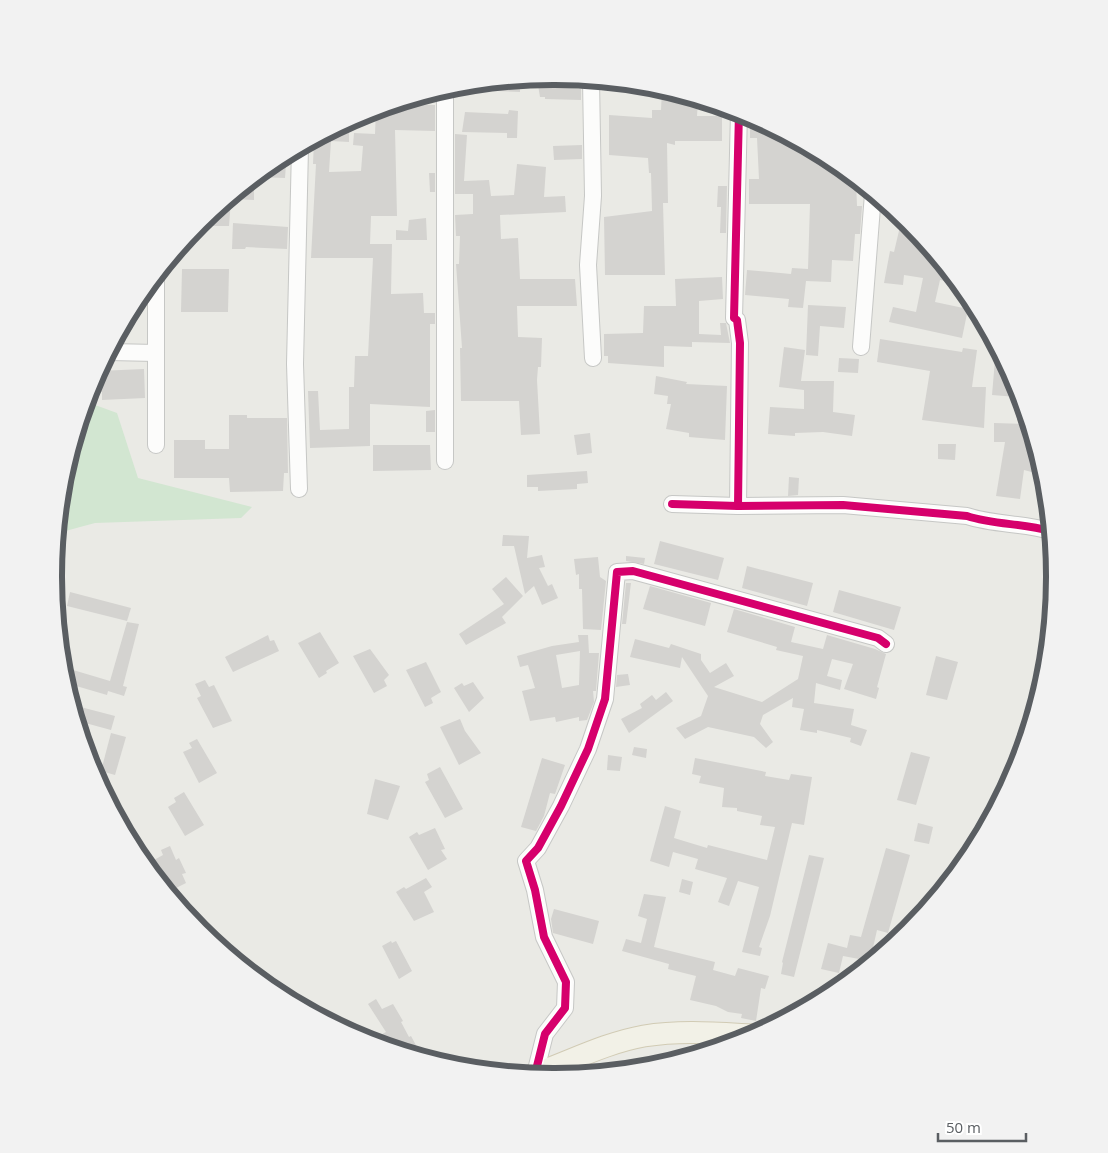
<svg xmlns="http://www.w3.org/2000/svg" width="1108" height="1153" font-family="'Open Sans',sans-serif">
<rect width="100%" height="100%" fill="#eaeae5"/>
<polygon fill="#d2e6d1" points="87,402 117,413 138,478 252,507 241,518 95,523 58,533 63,479"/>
<g fill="#d4d3d0" fill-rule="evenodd">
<polygon points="520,80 520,92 472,90 472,84"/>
<polygon points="538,85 581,89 581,100 545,99 545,97 540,97"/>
<polygon points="662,89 698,100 697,116 722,116 722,141 675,141 675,145 667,143 668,203 663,203 665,275 605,275 604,217 652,211 651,173 649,173 648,158 609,155 609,115 652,118 652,110 661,110"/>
<polygon points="397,104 435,105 435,131 395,130 397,216 371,216 370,244 392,244 391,294 423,293 424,313 435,313 435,324 430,324 430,407 370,404 370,446 310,448 308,391 318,391 320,430 349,429 349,387 354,387 355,356 368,356 373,258 311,258 316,164 313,164 314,141 312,141 338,128 349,128 349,142 331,141 329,172 361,171 363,146 353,145 354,133 375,134 376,110"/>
<polygon points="509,110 518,111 517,138 507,138 507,133 462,132 465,112 508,114"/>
<polygon points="750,117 832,161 856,181 857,206 862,206 860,234 855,234 853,261 832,260 831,282 806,281 803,308 788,307 789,299 745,295 747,270 791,274 792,268 808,269 810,204 749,204 749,179 759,179 757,138 750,138"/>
<polygon points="455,134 467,135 464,181 489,180 491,196 514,195 517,164 546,167 544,197 565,196 566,212 500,215 501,239 518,238 520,279 575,279 577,306 517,306 518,337 542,338 541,367 538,367 537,380 540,434 521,435 519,401 461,401 460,348 462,348 456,264 459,264 460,236 456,236 455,215 473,214 473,194 455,194"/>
<polygon points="582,145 582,159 554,160 553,146"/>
<polygon points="273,163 286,164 285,178 256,177"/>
<polygon points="429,173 435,173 435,192 430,192"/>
<polygon points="254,178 254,200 231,199 229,226 208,226 209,216"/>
<polygon points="718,186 727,186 726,233 720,233 721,207 717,207"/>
<polygon points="426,218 427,240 396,240 396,230 408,231 409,220"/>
<polygon points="902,218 957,283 940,280 935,302 968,309 962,338 889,322 893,307 916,312 923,278 904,275 903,285 884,283 890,251 894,252"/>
<polygon points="233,223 288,227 287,249 246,247 245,249 232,249"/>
<polygon points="182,269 229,269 228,312 181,312"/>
<polygon points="722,277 723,299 699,301 699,334 721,335 720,323 726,323 730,343 692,342 692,347 664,346 664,367 608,363 608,356 604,356 604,334 643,333 644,306 676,306 675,279"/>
<polygon points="808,305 846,307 844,328 820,326 818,356 806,355"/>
<polygon points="880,339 962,352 963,348 977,350 972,387 986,387 984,428 922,420 930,371 877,362"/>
<polygon points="784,347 805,350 801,381 834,381 833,412 855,415 852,436 823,432 795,433 795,436 768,434 770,407 804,409 804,390 779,387"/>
<polygon points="996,348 1016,385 1017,397 992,395"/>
<polygon points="839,358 859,359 858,373 838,372"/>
<polygon points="144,369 145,398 102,400 102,392 92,393 92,385 99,371"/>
<polygon points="656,376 687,382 686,384 727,386 725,440 689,437 689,433 666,429 671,404 667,404 668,396 654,394"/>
<polygon points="435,410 435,432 426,432 426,411"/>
<polygon points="229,415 247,415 247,418 287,418 288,473 284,473 283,491 230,492 229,478 174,478 174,440 205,440 205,449 229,449"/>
<polygon points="994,423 1028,424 1043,475 1024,470 1020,499 996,496 1005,442 994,442"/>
<polygon points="590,433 592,453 577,455 574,435"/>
<polygon points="938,444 956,444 955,460 938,459"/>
<polygon points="373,445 430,445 431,470 373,471"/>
<polygon points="587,471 588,483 577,484 577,489 538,491 538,487 527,487 527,475"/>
<polygon points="789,477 799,478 798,495 788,496"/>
<polygon points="503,535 529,536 527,558 542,555 545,567 539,568 548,586 552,584 558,598 542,605 534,586 525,594 514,546 502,546"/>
<polygon points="660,541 724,558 718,580 654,564"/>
<polygon points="626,556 645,558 644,564 626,561"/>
<polygon points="598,557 600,577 606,581 601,630 583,629 582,589 579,589 579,574 576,575 574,559"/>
<polygon points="747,566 813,583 807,606 742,588"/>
<polygon points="506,577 523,596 502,617 506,623 466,645 459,634 504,604 492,589"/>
<polygon points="626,583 631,583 626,624 622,624"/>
<polygon points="650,586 711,603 705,626 643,609"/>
<polygon points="839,590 901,607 894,630 833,612"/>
<polygon points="70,592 131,608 127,621 67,606"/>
<polygon points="734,609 795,627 791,642 823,649 827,635 875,649 886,654 877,687 879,688 876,699 844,689 853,664 832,659 827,676 842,680 840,690 816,683 814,703 854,709 851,725 867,730 861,746 850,742 851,738 817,730 817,733 800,730 804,709 792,707 793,698 763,715 760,724 773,742 766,748 754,737 708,727 685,739 676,728 701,716 708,696 682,657 680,668 630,657 635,639 669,648 671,644 701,654 701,660 710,673 726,663 734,676 714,687 762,702 798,679 803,656 776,650 777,647 727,632"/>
<polygon points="127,622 139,624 123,686 127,687 124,696 108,691 107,695 66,683 63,667 110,681"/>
<polygon points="320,632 339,663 326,671 327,673 319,678 298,643"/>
<polygon points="268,635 270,641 274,640 279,651 233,672 225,657"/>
<path d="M578,635h10l1,18h10l-3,38h-3l1,11 -7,18 -8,1v-4l-23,5 -1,-5 -25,4 -8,-30 13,-3 -7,-23 -8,2 -3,-11 35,-10 27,-4zM580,651l-1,34 -17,3 -6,-33z"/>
<polygon points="370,649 389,675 384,680 387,686 374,693 353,656"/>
<polygon points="936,656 958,662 947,700 926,695"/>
<polygon points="426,662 441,692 431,698 433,703 425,707 406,670"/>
<polygon points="628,674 630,685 616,687 617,675"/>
<polygon points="205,680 209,687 214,685 232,721 213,728 197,698 201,696 195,684"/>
<polygon points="473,682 484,698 469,712 454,688 462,683 464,686"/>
<polygon points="666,692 673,701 629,733 621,719 642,708 640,704 652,695 656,700"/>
<polygon points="73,705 115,716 111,730 78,721"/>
<polygon points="460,719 465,731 481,753 459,765 440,727"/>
<polygon points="111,733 126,737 115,775 101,771"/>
<polygon points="197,739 217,773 199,783 183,752 192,748 189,743"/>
<polygon points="634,747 647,749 646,758 632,755"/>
<polygon points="911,752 930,757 916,805 897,800"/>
<polygon points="608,755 622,757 620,771 607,770"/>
<polygon points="542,758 565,765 555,794 550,793 544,816 536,831 521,827"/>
<polygon points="695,758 766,772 765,776 789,780 791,774 812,777 804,825 792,823 770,916 759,947 762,948 760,956 742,952 759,887 738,881 729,906 718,902 727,878 695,869 698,859 673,852 669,867 650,861 665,806 681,811 674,838 707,848 708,845 767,860 775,827 760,825 762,816 737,811 737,808 722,807 724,788 699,783 701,776 692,774"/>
<polygon points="440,767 463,809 445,818 425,782 429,780 427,774"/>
<polygon points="375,779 400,786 388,820 367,814"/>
<polygon points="184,792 204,825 185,836 168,807 176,802 174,798"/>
<polygon points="918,823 933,827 929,844 914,841"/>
<polygon points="435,828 445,849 441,850 447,859 428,870 409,837 417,832 419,835"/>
<polygon points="170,846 176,860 179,858 186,873 182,874 186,883 170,891 154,860 163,855 161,850"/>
<polygon points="886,848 910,855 888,933 877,930 870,961 843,956 839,973 821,969 828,943 847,948 850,935 861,937"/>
<polygon points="809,855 824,858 794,977 781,974 783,963 782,962"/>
<polygon points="426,878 432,887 424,892 434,912 414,921 396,892 404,887 406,889"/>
<polygon points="682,879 693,882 690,895 679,892"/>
<polygon points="644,894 666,897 654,947 715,962 713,970 735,976 738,968 769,976 765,989 761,988 756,1021 741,1018 742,1014 728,1012 716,1006 690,1000 696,976 668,969 669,964 622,951 626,939 641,943 647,919 638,916"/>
<polygon points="554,909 599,921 593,944 553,933 551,919"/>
<polygon points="391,941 392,943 396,941 412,971 399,979 382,946"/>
<polygon points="376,999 382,1009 393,1004 403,1021 401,1022 409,1037 411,1036 418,1049 411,1053 370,1041 386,1032 368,1004"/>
</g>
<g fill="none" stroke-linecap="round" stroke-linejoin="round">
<g stroke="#c6c7c5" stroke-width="18">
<g id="minor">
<polyline points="591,80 593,196 588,265 593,358"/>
<polyline points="445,89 445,461"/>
<polyline points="156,276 156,445"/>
<polyline points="861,347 873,194"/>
<polyline points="110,352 156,353"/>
<polyline points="299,489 295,364 300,148"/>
<path d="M672,504l66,2 105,-1 124,11c27,9 56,7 83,15"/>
<polyline points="738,506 740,343 737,320 734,318 739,112"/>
<polyline points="535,1074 545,1034 565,1008 566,982 544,937 535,890 526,861 538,848 561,806 588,749 605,699 617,572 633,571 878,638 886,644"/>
</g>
</g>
<g stroke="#d1cbb4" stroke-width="23">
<path id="major" d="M532,1075c37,-13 73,-32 112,-39 36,-6 72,-3 108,-1"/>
</g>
<use href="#minor" stroke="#fcfcfb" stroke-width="16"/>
<use href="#major" stroke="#f2f1e7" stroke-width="21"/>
<g stroke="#fff" stroke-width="11">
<g id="cycleway">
<path d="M672,504l66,2 105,-1 124,11c27,9 56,7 83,15"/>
<polyline points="738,506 740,343 737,320 734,318 739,112"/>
<polyline points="535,1074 545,1034 565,1008 566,982 544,937 535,890 526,861 538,848 561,806 588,749 605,699 617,572 633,571 878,638 886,644"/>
</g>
</g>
<use href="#cycleway" stroke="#d6006c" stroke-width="8"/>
</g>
<path d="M0 0H1108V1153H0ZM553 85H555A491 491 0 0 1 1046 576V577A491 491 0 0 1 555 1068H553A491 491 0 0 1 62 577V576A491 491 0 0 1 553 85Z" fill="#f2f2f2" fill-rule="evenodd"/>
<path fill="none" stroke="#5a5e62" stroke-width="6" d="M553 85H555A491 491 0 0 1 1046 576V577A491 491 0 0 1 555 1068H553A491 491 0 0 1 62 577V576A491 491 0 0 1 553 85Z"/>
<path d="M938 1133v8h88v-8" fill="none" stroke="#5a5e62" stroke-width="2.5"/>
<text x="946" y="1133" font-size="15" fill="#5a5e62" stroke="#ffffff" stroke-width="4" paint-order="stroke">50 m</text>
</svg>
